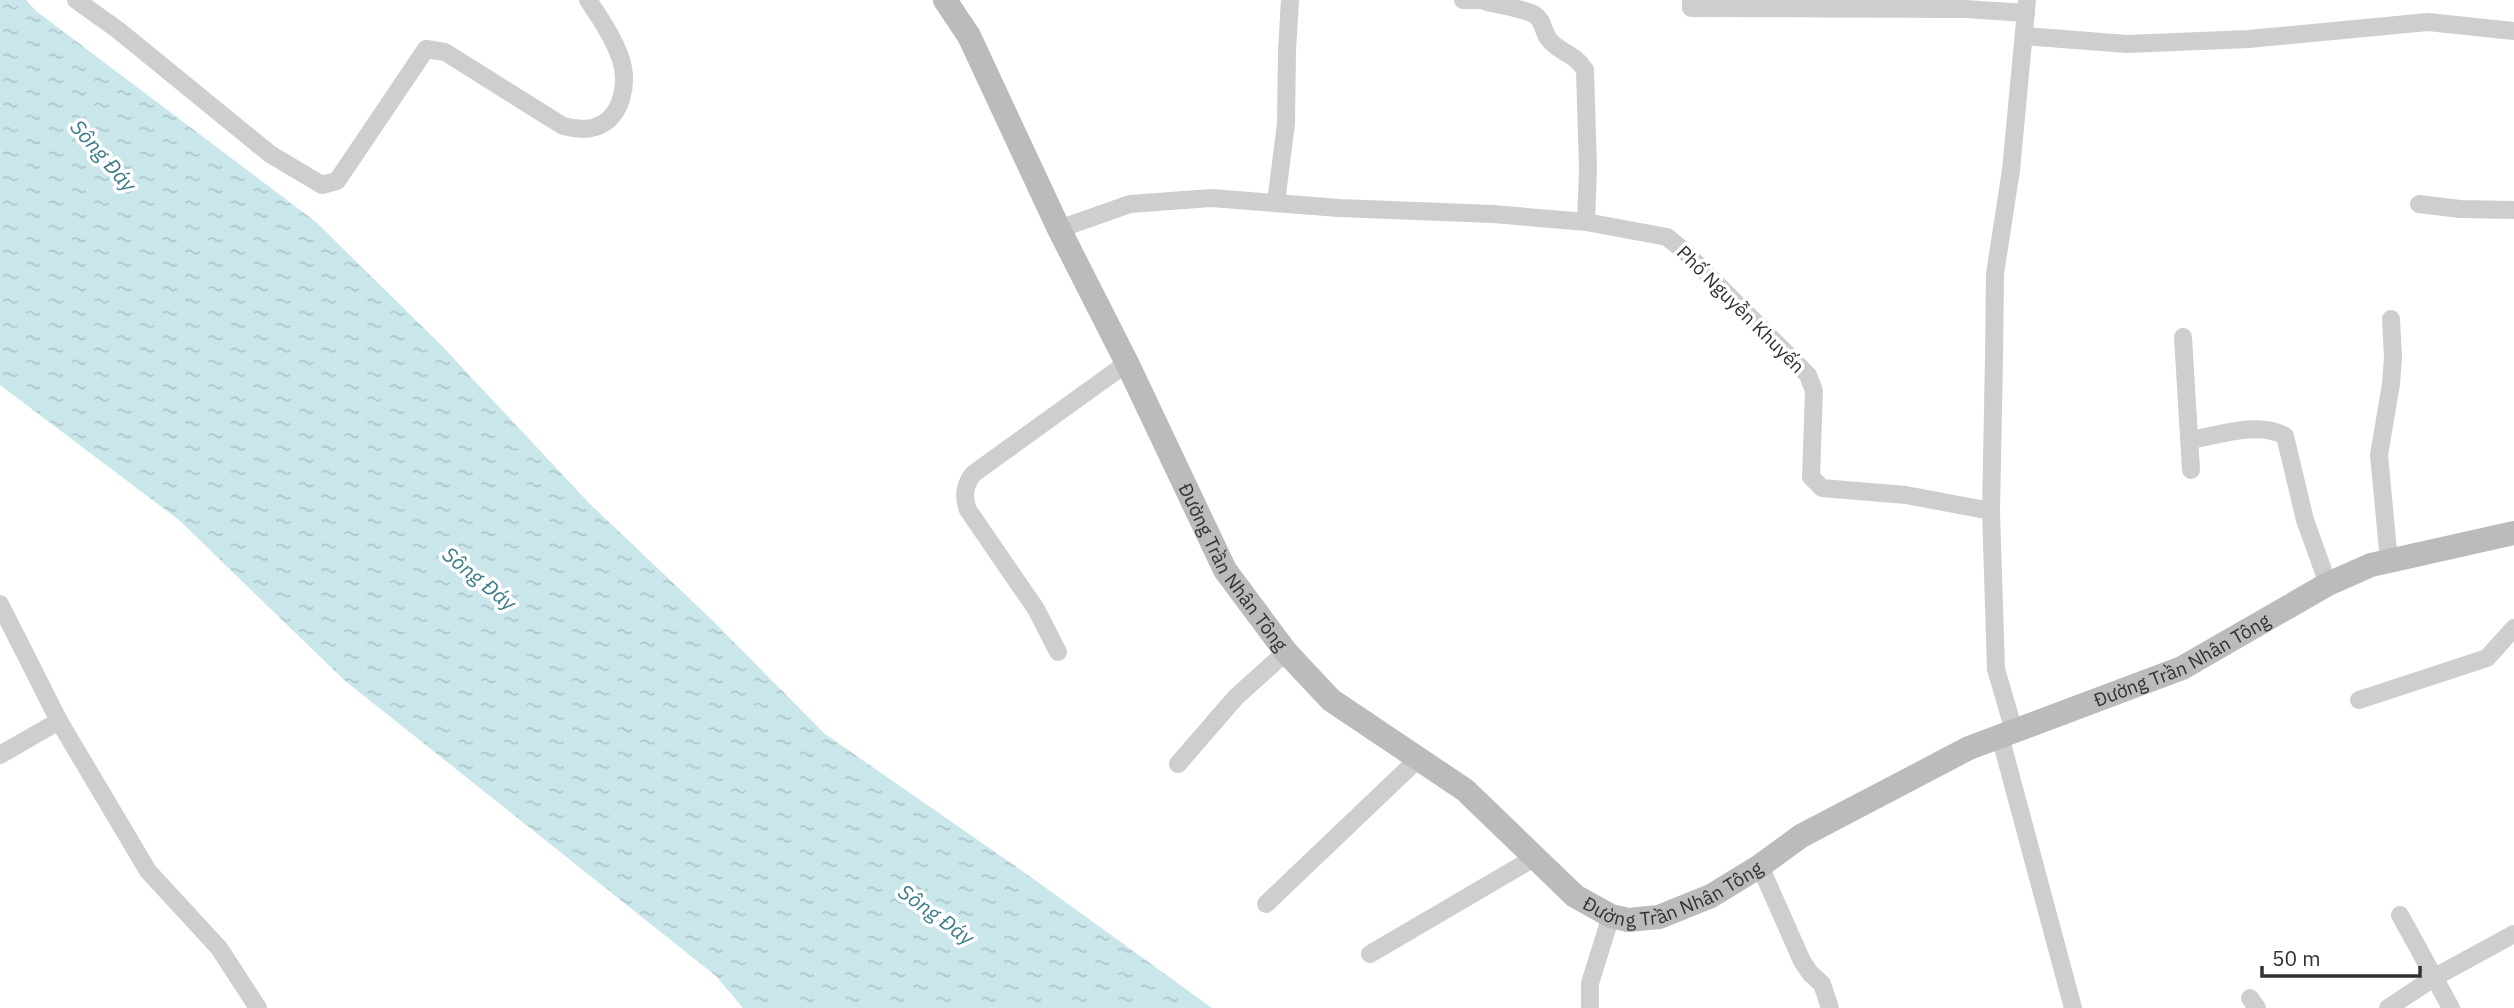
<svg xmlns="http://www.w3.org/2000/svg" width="2514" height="1008" font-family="'IBM Plex Sans',sans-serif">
<defs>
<pattern id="water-ripples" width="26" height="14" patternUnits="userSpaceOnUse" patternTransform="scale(1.75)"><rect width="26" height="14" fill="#c9e6eb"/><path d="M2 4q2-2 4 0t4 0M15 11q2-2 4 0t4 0" fill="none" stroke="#adc6ca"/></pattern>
</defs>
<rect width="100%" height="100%" fill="#fff"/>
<polygon fill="url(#water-ripples)" points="0,0 26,0 36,11 316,222 441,345 589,503 712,620 825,734 1028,875 1212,1008 743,1008 716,976 344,680 179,520 0,385"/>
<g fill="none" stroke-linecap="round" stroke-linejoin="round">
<g stroke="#cecece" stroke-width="18">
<path d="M76,0l42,30 152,124 52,31 15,-4 89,-132 19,3 118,74c10,2 22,5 32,1 28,-8 34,-46 25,-70 -7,-20 -20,-39 -32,-57"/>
<polyline points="1463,0 1488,0"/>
<polyline points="1691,0 1691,8 1965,9 2026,13"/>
<path d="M1487,2c10,2 41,8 48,13 8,5 8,16 13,23 9,14 26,14 37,32l3,99 -2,53"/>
<polyline points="2024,36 2127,44 2249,39 2428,22 2514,31"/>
<polyline points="1276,203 1286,123 1287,50 1290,0"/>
<polyline points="2419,204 2460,209 2514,210"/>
<polyline points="1059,229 1130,204 1211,198 1339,208 1493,214 1586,222 1667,237 1684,251 1808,375 1814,391 1811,477 1822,488 1906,495 1991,511"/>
<polyline points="2183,337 2191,470"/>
<path d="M2191,440c28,-5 68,-19 94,-4l20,84 23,64"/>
<polyline points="2389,561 2379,455 2391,384 2393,357 2391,319"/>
<polyline points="0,604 59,721 148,871 219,948 258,1008"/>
<path d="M1058,652l-22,-43 -68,-99c-5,-13 -4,-24 5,-36l154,-111"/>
<polyline points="2359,700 2487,658 2514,628"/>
<polyline points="2014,731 1996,669 1991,511 1994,359 1995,274 2011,170 2027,0"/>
<polyline points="2000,736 2073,1008"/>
<polyline points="0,755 59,721"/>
<polyline points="1178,764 1236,697 1286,652"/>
<polyline points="1760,866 1802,961 1810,973 1822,984 1830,1008"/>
<polyline points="1266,904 1418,759"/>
<polyline points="2400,915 2451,1008"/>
<polyline points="1370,954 1534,858"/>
<polyline points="2250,998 2257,1008"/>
<polyline points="1590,1008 1590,983 1611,916"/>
<polyline points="2388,1008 2435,977 2514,934"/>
</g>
<path stroke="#bbb" stroke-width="24" id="s1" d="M945,0l24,36 90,193 68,134 98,207 61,82 45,48 134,90 110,106 36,20 17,4 31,-3 52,-21 49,-30 41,-30 168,-88 213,-80 146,-84 43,-19 143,-32"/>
</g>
<g text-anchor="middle" stroke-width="7" stroke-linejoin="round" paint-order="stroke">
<g font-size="19" fill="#313131" stroke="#fff">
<text transform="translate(1741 309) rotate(45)" y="7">Phố Nguyễn Khuyến</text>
<text dy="7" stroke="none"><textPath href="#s1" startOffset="637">Đường Trần Nhân Tông</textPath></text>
<text dy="7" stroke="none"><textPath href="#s1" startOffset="1792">Đường Trần Nhân Tông</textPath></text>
<text dy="7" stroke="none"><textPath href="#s1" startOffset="1225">Đường Trần Nhân Tông</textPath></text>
</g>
<g font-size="21" font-style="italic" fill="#3a7c87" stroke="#fff">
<text transform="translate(103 156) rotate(49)" y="7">Sông Đáy</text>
<text transform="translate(479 579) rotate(39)" y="7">Sông Đáy</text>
<text transform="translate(936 915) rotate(36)" y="7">Sông Đáy</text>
</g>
</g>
<path d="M2262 966v10h158v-10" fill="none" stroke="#313131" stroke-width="3.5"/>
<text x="2272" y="966" font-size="21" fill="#313131" stroke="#ffffff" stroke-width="5" paint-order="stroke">50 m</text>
</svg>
